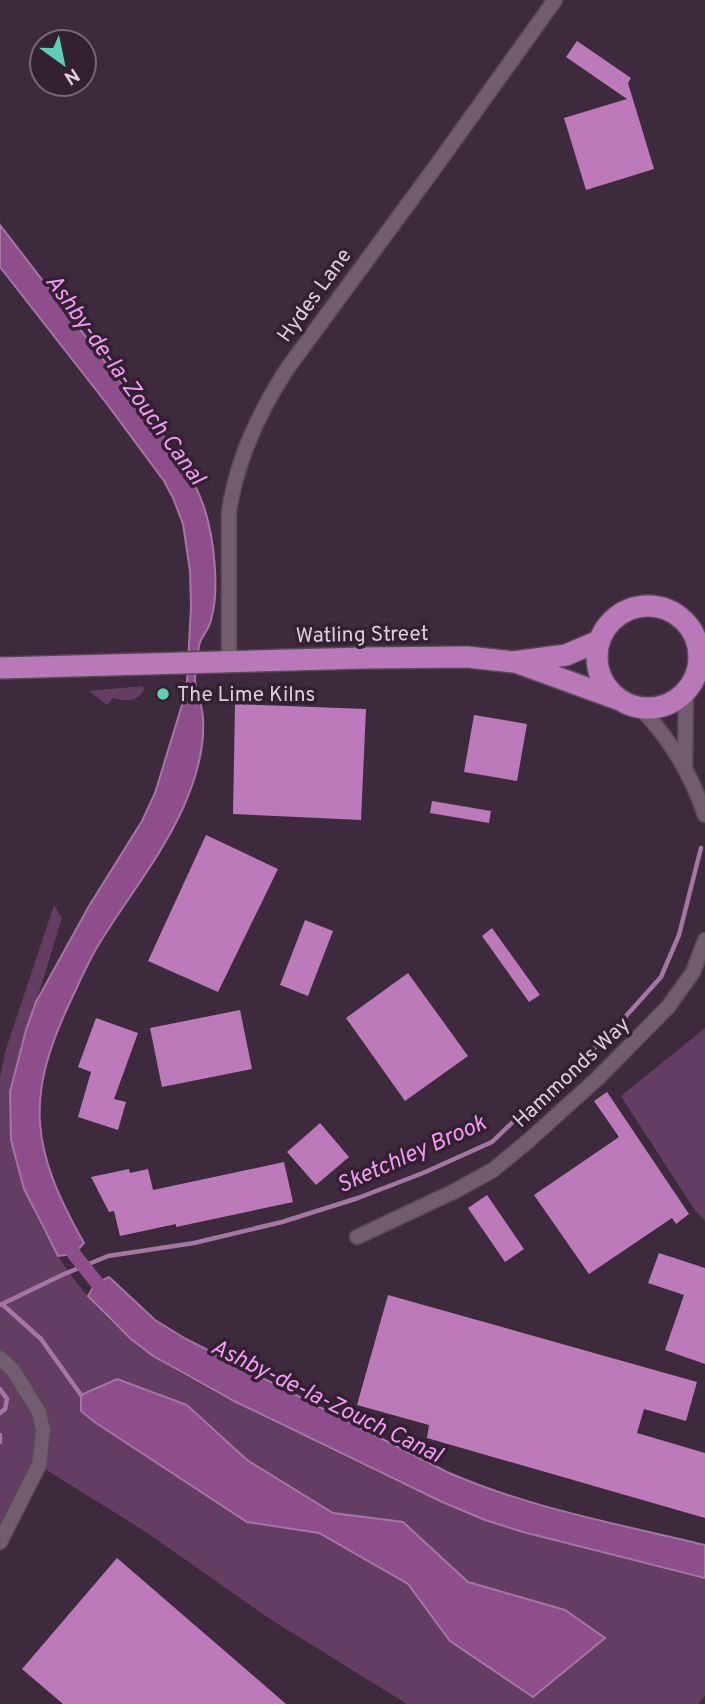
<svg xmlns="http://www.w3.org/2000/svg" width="705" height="1704" font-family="Overpass,sans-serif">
<rect width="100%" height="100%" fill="#3d2a3c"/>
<g fill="#643d62">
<path d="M143,686l1,4c-7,13 -19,11 -31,8l-6,7 -18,-14z"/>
<path d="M54,905l8,13c-9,28 -17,56 -26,84 -15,45 -33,90 -24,138 14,78 59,149 119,199 40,34 105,63 152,87 66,32 131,66 199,93 29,11 60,17 90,25 44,12 88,23 133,34v118l-7,8h-291l-137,-85 -124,-87 -106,-66 -40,76v-464l5,-26z"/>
<polygon points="705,1028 705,1221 694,1209 621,1096"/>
</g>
<g fill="#8e4e8c" stroke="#a575a4" stroke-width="2">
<path d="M0,225c43,56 86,112 129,168 27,34 61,72 75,114 10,30 16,83 7,113 -2,10 -10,16 -12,26 -1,10 -4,23 -4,34 1,13 8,26 8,39 2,30 -8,62 -20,89 -22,49 -56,90 -84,136 -11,18 -19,37 -28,56 -47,99 -40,149 13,243l-10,11 -16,2 -34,-67 -13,-49 -1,-48 16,-62 10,-28 53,-96 53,-85 13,-28 27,-88 5,-23 4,-76 -1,-35 -7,-47 -10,-26 -9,-17 -57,-77 -107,-137z"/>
<path d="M109,1277l46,43 31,19 261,133c82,36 171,52 258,73v33l-182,-46 -38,-12 -45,-19 -204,-99 -83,-46 -22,-17 -43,-43 7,-12z"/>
<polygon points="117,1379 187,1405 247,1460 333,1513 403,1522 468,1582 565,1610 605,1638 533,1697 450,1641 408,1584 319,1533 247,1522 96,1423 81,1411 81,1395"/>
</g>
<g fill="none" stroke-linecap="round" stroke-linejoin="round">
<g stroke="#a575a4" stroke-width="4.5">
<polyline points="2,1304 41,1339 81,1395"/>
<polyline points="0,1305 62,1275 108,1256 194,1243 282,1222 358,1198 423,1173 492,1142 547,1089 608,1036 661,977 679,935 701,848"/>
<polyline points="0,1389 7,1399 5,1409 0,1413"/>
<polyline points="0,1435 0,1442"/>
</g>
<polyline stroke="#8e4e8c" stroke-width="14" points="64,1238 74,1254 108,1297"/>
</g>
<g fill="#bd7aba">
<polygon points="577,41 631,78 628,83 654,169 586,190 564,118 627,99 566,57"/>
<polygon points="235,704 366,709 361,820 233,814"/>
<polygon points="474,715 527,724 517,781 464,772"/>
<polygon points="432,801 491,811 489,823 430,813"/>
<polygon points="206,835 278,869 218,992 148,961"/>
<polygon points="305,920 333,931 308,996 280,985"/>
<polygon points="492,928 540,995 529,1002 482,936"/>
<polygon points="408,973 468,1056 405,1101 346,1018"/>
<polygon points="240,1010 252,1069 162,1087 150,1028"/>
<polygon points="96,1018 138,1033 114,1099 126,1102 118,1130 78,1117 91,1072 78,1067"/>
<polygon points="607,1092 689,1214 676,1224 672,1218 589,1274 534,1195 619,1137 594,1101"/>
<polygon points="320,1123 349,1157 316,1185 287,1152"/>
<polygon points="284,1162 293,1202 176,1227 176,1224 120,1236 114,1211 109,1212 91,1177 129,1169 130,1173 148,1169 153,1190"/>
<polygon points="487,1195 524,1249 505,1262 468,1208"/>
<polygon points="659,1253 705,1268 705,1364 665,1350 684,1295 648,1283"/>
<polygon points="388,1295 697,1382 686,1421 644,1409 637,1433 705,1453 705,1518 427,1438 429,1425 357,1405"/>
<polygon points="117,1558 286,1704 63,1704 22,1669"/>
</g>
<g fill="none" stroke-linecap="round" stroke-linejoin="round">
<g stroke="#584757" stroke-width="17">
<g id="street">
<path d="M229,661v-150c8,-51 30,-99 58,-142l149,-203 119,-166"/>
<path d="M639,707c31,31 52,67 66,108"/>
<polyline points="685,767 686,691"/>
<polyline points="357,1237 453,1192 493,1170 527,1142 598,1078 668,1007 693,972 705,940"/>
<polyline points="0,1358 13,1370 39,1412 43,1431 39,1465 0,1542"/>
</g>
</g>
<g stroke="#584757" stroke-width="24">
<g id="highway">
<circle cx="648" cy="657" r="51"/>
<polyline points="515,662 617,699"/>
<polyline points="0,668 363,658 467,657 513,662 566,655 599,641"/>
</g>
</g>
<use href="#street" stroke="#715c70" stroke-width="14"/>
<use href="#highway" stroke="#b978b7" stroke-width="21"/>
</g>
<circle fill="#5eceb7" stroke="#332032" stroke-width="2.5" cx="163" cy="694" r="7"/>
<g text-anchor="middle" stroke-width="7" stroke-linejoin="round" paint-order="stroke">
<g font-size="21" fill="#dccfdb" stroke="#332032">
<text transform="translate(314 295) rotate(-54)" y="7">Hydes Lane</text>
<text transform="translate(362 634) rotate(-1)" y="7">Watling Street</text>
<text transform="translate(571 1072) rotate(-43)" y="7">Hammonds Way</text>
</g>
<g font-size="21" fill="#dccfdb" stroke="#332032" text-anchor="start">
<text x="177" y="701">The Lime Kilns</text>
</g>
<g font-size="23" font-style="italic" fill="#f49cf1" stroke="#332032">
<text transform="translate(126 379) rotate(54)" y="8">Ashby-de-la-Zouch Canal</text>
<text transform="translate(411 1153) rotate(-24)" y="8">Sketchley Brook</text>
<text transform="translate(327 1400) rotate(26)" y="8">Ashby-de-la-Zouch Canal</text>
</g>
</g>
<g transform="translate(63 63) rotate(147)"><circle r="33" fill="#332032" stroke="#776676" stroke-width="2"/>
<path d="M0-5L12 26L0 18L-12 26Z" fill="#5eceb7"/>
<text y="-10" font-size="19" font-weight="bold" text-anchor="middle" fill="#dccfdb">N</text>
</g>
</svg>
